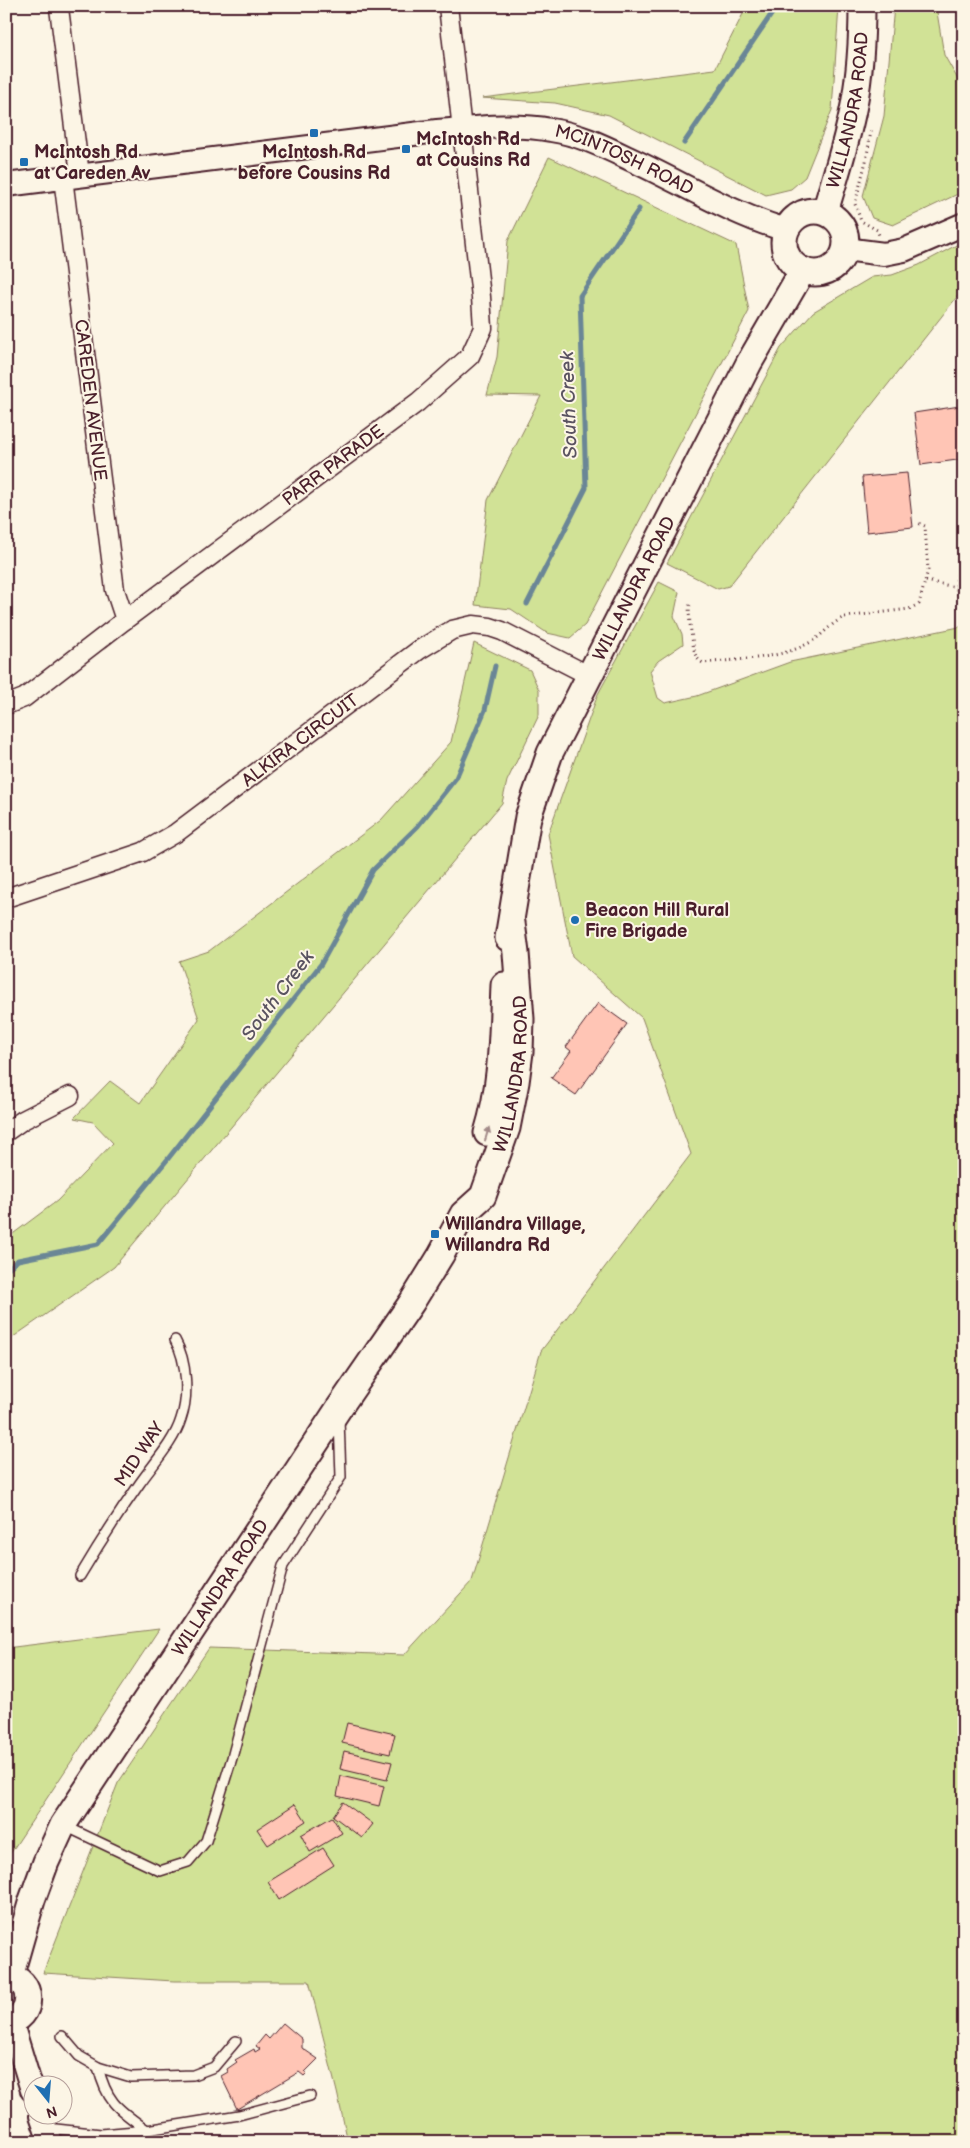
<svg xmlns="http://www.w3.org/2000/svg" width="970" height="2148" font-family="'Balsamiq Sans',sans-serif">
<rect width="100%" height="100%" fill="#fcf5e5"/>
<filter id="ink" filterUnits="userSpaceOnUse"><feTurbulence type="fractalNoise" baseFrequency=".02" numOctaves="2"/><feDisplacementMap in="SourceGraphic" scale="10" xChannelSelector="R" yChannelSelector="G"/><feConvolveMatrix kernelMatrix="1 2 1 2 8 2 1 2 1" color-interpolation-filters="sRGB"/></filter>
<g filter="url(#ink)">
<g fill="#d1e296" stroke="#8e8060">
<polygon points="747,6 839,6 832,110 805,177 791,189 766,195 609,115 555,103 482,98 715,69"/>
<polygon points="894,6 936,6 944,55 964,90 964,191 893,225 872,218 863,196 884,116"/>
<polygon points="549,157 736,245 749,311 585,625 570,638 547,633 511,609 475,605 488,500 541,396 487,395 497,357 508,241"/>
<polygon points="964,241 964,288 729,586 718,589 667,563 781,348 813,312 872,277 892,275 919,265"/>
<polygon points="659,582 679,592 674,616 682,634 683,644 658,661 650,671 658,698 665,703 697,696 790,662 964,626 964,2142 348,2142 337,2092 309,1981 174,1981 43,1973 118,1783 209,1648 404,1655 472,1581 541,1351 691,1154 642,1018 572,956 548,834 598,694"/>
<polygon points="474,643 530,670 539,690 539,715 507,781 502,803 114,1267 6,1342 6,1239 57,1201 113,1143 93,1122 74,1118 110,1081 140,1103 199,1019 179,961 209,951 381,820 451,742"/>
<polygon points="159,1629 6,1860 6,1648"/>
</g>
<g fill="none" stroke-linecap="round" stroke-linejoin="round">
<g stroke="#6a8696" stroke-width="5">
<polyline points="684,143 777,6"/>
<polyline points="527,604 586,488 580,296 639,209"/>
<polyline points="6,1270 18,1260 98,1244 167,1160 321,964 373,870 418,826 456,778 485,710 495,666"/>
</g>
</g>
<g fill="#ffc5b5" stroke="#4a1f2b">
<polygon points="960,406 964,431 964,459 921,465 914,413"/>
<polygon points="907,473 913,527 867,532 862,477"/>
<polygon points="598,1003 627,1024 576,1095 551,1078 571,1051 566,1047"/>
<polygon points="347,1723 395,1734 390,1754 342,1743"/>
<polygon points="344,1751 392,1762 387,1780 340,1769"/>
<polygon points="341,1776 384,1786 379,1806 337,1796"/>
<polygon points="343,1802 373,1824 362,1838 333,1816"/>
<polygon points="295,1804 306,1821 268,1845 257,1829"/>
<polygon points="332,1817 342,1833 310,1852 301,1835"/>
<polygon points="323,1848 334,1865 279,1900 268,1882"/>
<polygon points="283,2023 302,2039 302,2048 318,2059 305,2072 307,2073 304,2076 299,2072 237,2109 221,2076 228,2072 227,2069 237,2062 235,2060 254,2049 255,2052 260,2049 256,2046 265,2035 269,2039"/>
</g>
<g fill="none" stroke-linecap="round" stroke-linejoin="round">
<g stroke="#4a1f2b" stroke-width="12">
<g id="service">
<path d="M80,1576c19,-32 39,-63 60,-93 14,-20 34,-41 41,-64 8,-23 6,-58 -6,-79"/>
<polyline points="65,1826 160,1871 188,1862 206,1841 232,1758 283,1566 341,1477 339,1419"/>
<polyline points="62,2036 79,2056 98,2067 131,2077 193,2075 214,2067 236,2041"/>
<path d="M98,2067c9,36 20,42 49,63"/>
<polyline points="47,2128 101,2134 147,2130 239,2115 310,2096"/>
</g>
</g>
<g stroke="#4a1f2b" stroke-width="21">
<g id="minor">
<polyline points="59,8 80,175"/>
<polyline points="63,178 115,590 125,620"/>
<polyline points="6,705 24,698 125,620 418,402 470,356 483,328 481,297 448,6"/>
<polyline points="6,898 143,852 176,833 419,650 452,630 473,625 490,627 502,631 590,676"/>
<polyline points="6,1132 23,1120 70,1096"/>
</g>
</g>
<g stroke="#4a1f2b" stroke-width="26">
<g id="tertiary">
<path id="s1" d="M6,185l431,-54c38,-3 77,-8 114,-1 28,4 54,17 79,29 52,24 101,55 156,71"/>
<polyline points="845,249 884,254 904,250 964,224"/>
<polyline points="11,2021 32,2090"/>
<polyline points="41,2116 50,2142"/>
</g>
</g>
<g stroke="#4a1f2b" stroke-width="29">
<g id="secondary">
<circle cx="815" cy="242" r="31"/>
<path id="s2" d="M825,212c10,-35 22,-70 29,-107 6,-32 8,-66 8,-99"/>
<path id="s3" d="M508,938l20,-121 22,-64 199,-390 54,-93"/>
<path d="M487,1133c15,-48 15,-99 17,-148"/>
<path d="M6,1977c29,0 29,43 0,45"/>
<path id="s4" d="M10,1977l22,-77 14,-38 17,-37 276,-417 73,-106 29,-47 22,-41 20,-18 24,-68 9,-46 4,-30 1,-33 -5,-66 -4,-30"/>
</g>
</g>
<g stroke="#4a1f2b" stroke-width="3" stroke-dasharray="1 4" stroke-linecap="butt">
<polyline points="871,131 866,161 855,204 861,221 877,230 879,235"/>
<path d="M964,561c-10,14 -11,30 0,44"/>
<polyline points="926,581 955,587 964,586"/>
<path d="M690,605c-3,6 3,41 5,49 2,4 4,7 8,9 34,-4 73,-3 104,-19 15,-7 23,-21 38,-27l64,-8 10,-5 9,-34 -3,-44 -7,-3"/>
</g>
<use href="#service" stroke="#fcf5e5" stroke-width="9"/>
<use href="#minor" stroke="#fcf5e5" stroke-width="18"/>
<use href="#tertiary" stroke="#fcf5e5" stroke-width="22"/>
<use href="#secondary" stroke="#fcf5e5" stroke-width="25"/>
</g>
<defs><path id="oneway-solid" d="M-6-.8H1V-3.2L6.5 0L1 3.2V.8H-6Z" transform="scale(1.25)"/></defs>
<use fill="#a38a88" href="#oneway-solid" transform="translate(487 1134) rotate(-73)"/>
</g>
<g fill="#1f6fb2" stroke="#fcf5e5" stroke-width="2">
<rect x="309" y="128" width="10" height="10" rx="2.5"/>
<rect x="401" y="144" width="10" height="10" rx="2.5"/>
<rect x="19" y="157" width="10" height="10" rx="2.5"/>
<circle cx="575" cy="920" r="5"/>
<rect x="430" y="1229" width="10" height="10" rx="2.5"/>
</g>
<g text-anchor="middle" stroke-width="4" stroke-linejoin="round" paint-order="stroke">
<g font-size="18" fill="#4a1f2b" stroke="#fcf5e5">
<text dy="6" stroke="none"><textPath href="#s2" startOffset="105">WILLANDRA ROAD</textPath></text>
<text dy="6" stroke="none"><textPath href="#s1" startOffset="628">MCINTOSH ROAD</textPath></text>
<text transform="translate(91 400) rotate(83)" y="6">CAREDEN AVENUE</text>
<text transform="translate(333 465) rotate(-37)" y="6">PARR PARADE</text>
<text dy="6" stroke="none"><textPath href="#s3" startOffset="375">WILLANDRA ROAD</textPath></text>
<text transform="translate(300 740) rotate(-37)" y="6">ALKIRA CIRCUIT</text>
<text dy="6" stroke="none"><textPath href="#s4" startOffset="1045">WILLANDRA ROAD</textPath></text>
<text transform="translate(139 1454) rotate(-56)" y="6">MID WAY</text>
<text dy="6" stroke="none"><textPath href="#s4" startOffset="446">WILLANDRA ROAD</textPath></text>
</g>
<g font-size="18" font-weight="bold" fill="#4a1f2b" stroke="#fcf5e5" text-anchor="start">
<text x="416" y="145">McIntosh Rd<tspan x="416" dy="21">at Cousins Rd</tspan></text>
<text x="34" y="158">McIntosh Rd<tspan x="34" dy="21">at Careden Av</tspan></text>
<text x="314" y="158" text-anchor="middle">McIntosh Rd<tspan x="314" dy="21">before Cousins Rd</tspan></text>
<text x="585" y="916">Beacon Hill Rural<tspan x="585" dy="21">Fire Brigade</tspan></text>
<text x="445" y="1230">Willandra Village,<tspan x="445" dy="21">Willandra Rd</tspan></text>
</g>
<g font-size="19" font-style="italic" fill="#5a5361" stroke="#fcf5e5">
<text transform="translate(568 405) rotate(-92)" y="7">South Creek</text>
<text transform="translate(277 995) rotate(-53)" y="7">South Creek</text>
</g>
</g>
<rect width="970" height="2148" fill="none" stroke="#fcf5e5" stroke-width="25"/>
<rect x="12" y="12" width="945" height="2123" fill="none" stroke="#4a1f2b" stroke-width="2" filter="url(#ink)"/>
<g transform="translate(48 2100) rotate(163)"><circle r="24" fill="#fcf5e5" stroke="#b59f9b"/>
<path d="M0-4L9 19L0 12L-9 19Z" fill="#1f6fb2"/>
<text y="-8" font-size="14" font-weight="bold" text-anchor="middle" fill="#4a1f2b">N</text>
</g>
</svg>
